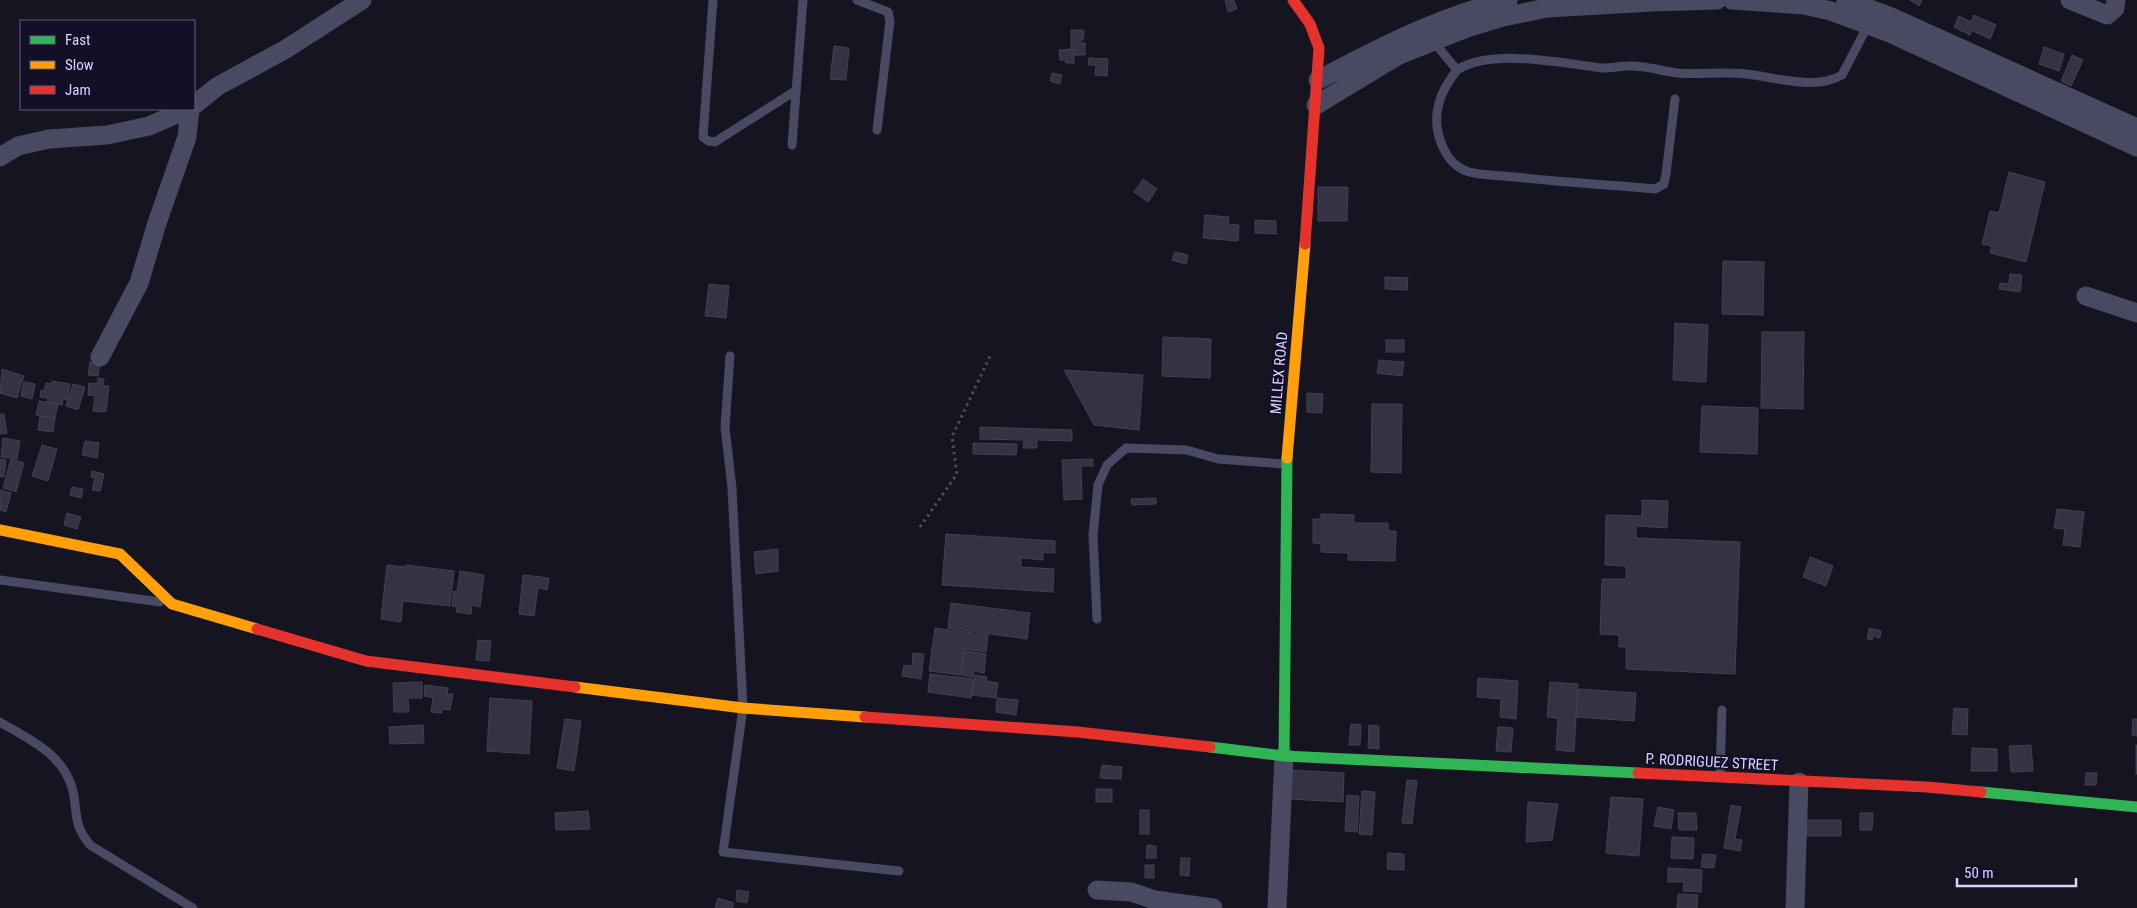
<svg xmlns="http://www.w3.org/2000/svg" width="2137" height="908" font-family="'Roboto Condensed',sans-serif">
<rect width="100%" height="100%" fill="#161421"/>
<g fill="#343243" stroke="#433f54">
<polygon points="1225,0 1234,0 1237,9 1228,12"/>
<polygon points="1910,0 1922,0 1919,6"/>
<polygon points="1974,15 1996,25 1990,39 1971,30 1970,35 1954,27 1959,16 1971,22"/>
<polygon points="1071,30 1084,30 1083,40 1080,40 1080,43 1085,43 1085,55 1074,55 1074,49 1071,50"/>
<polygon points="834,46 849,48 846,80 830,79"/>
<polygon points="2044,47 2064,54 2059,71 2039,64"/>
<polygon points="1074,49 1074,63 1066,63 1065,60 1060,60 1059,50"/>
<polygon points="2072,55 2083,60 2071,86 2061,81"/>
<polygon points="1089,58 1108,59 1107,76 1095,75 1096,65 1088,65"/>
<polygon points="1052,73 1062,75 1060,84 1050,81"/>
<polygon points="2009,172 2045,182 2026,262 1990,253 1992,246 1982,244 1990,211 1999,213"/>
<polygon points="1143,179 1157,189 1148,202 1134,192"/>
<polygon points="1318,187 1348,187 1347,221 1318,221"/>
<polygon points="1205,215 1229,217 1228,224 1239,225 1238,241 1203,238"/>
<polygon points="1255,220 1276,221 1276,234 1255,233"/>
<polygon points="1175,252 1188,255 1186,264 1172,260"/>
<polygon points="1723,261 1764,262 1763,315 1722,314"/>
<polygon points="2010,274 2022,275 2020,292 1999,289 2000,283 2009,284"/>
<polygon points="1385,277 1408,278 1407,290 1385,289"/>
<polygon points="709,284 729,286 726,318 705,316"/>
<polygon points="1675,323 1708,325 1706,382 1673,380"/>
<polygon points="1762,332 1804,332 1803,409 1761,408"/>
<polygon points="1163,337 1211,339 1210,378 1162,376"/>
<rect x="1386" y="340" width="18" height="12"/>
<polygon points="1379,360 1404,362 1402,376 1377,373"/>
<polygon points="90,362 100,364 98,376 88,375"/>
<polygon points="2,369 24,376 17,398 0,393"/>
<polygon points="1064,370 1143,375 1139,430 1094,425"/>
<polygon points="98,378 104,379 103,386 109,386 106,412 93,411 95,396 88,395 89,383 97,384"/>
<polygon points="52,381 70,384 67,400 63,399 62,405 47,403 48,398 40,397 41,390 44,391 46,383 52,384"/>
<polygon points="24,382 35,384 32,399 21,396"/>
<polygon points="73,384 85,387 78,410 66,406"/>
<polygon points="1307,393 1323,394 1322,413 1307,412"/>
<polygon points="39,401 58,404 55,418 36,415"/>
<polygon points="1372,404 1402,404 1401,473 1371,472"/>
<polygon points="1702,406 1758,408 1757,454 1700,452"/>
<polygon points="0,414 4,414 7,433 0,434"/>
<polygon points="40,416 55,418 53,432 38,430"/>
<polygon points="980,427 1072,430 1072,441 1037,440 1037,448 1023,448 1024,440 980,439"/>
<polygon points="3,438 20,441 17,459 1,457"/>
<polygon points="85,441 99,443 97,458 82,455"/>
<polygon points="973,443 1017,444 1016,455 973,454"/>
<polygon points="42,445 57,449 48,481 32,476"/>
<polygon points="0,459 6,460 4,477 0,477"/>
<polygon points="11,459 24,463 16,492 3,488"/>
<polygon points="1093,459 1093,466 1081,466 1082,499 1064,500 1062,460"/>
<polygon points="92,471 104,474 100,491 92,490 95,478 91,477"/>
<polygon points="72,487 83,489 81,498 70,495"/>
<polygon points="0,490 11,493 6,512 0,510"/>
<polygon points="1156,498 1156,504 1132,505 1131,499"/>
<polygon points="1642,500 1668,501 1667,528 1636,526 1636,538 1740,542 1735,674 1626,669 1626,647 1619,647 1619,635 1600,634 1602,579 1626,579 1626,566 1605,565 1606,515 1642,516"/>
<polygon points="2057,509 2084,512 2080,547 2063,545 2065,529 2054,528"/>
<polygon points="67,513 81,517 77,529 64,525"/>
<polygon points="1321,514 1354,515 1354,523 1388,523 1388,531 1396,531 1395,561 1348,560 1348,553 1321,552 1321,544 1313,543 1313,519 1321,519"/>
<polygon points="946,534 1055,541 1055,553 1043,552 1043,560 1021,558 1021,567 1054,569 1053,592 942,585"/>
<polygon points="778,549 778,571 756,574 754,552"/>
<polygon points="1810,557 1833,566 1826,586 1803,577"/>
<polygon points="387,565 406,567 406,565 454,571 450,606 403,601 401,622 381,619"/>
<polygon points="460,571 484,575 480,607 472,605 471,614 456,612 457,607 452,606 454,591 457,592"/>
<polygon points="523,575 549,578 547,590 538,588 534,616 519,614"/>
<polygon points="951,603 1030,613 1027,639 948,628"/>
<polygon points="935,628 988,635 986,652 964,649 961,675 929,671"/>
<polygon points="1869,628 1881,631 1880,638 1873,636 1872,640 1867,639"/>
<polygon points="478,640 491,641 489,661 476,660"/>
<polygon points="965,651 986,654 984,673 974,671 973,677 962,675"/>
<polygon points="913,653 924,654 921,679 902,676 904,665 912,666"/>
<polygon points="930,674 974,679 971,698 928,692"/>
<polygon points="975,675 987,677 986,681 998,683 996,698 972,695"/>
<polygon points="1478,678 1518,681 1516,719 1500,717 1501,699 1477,697"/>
<polygon points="422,682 422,698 408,698 409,712 394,712 393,683"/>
<polygon points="1550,682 1578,684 1574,752 1556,750 1558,718 1547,717"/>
<polygon points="425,685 448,688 447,694 453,694 450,710 442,709 442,713 431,712 433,698 424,696"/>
<polygon points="1578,689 1636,693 1634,721 1576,717"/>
<polygon points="490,698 532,701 529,754 487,751"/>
<polygon points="997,698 1018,700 1016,715 996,712"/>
<polygon points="1954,708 1968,709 1967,735 1952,734"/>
<polygon points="565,719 581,721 574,771 557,768"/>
<polygon points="2133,719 2137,719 2137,736 2132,735"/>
<polygon points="1351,724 1361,725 1360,745 1349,745"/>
<polygon points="423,725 424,743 390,744 389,727"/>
<polygon points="1369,725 1379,726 1379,749 1368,748"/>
<polygon points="1498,727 1513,728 1511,752 1496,751"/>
<polygon points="2031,745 2033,771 2011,772 2009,746"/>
<rect x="2136" y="745" width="1" height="29"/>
<polygon points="1972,748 1997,749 1997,771 1971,771"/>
<polygon points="1102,765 1122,767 1121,779 1100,778"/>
<polygon points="1292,770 1344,773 1343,802 1290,799"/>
<polygon points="2086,773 2097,773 2096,785 2085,785"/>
<polygon points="1407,780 1417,781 1412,824 1402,823"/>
<rect x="1096" y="789" width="16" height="13"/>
<polygon points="1362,791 1375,792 1372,835 1359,834"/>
<polygon points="1347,795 1359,796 1357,832 1345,831"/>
<polygon points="1611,797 1643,799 1639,856 1606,853"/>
<polygon points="1528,802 1558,804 1552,840 1526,842"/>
<polygon points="1731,805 1741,807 1735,839 1742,840 1740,851 1724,848"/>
<polygon points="1658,807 1674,810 1671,829 1654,826"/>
<rect x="1140" y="810" width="9" height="24"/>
<polygon points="588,811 590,829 556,830 555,813"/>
<polygon points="1678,813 1696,813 1697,830 1679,830"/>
<polygon points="1860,813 1873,813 1872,830 1860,830"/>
<polygon points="1804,820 1841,820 1841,836 1805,836"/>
<polygon points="1672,837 1694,838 1693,859 1671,858"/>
<polygon points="1147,845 1156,846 1156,858 1146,858"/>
<polygon points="1388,853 1404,854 1404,870 1387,869"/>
<polygon points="1703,854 1716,855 1714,868 1701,867"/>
<polygon points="1181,858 1190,858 1189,876 1180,875"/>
<rect x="1145" y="865" width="9" height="13"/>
<polygon points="1668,868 1702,870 1701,892 1683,891 1684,882 1668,882"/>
<polygon points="737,890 749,892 747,903 736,901"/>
<polygon points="1678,894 1698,895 1697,908 1677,908"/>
<polygon points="718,898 734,903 732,908 715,908"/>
</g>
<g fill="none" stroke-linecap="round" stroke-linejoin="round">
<polyline stroke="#44505f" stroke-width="3" stroke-dasharray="2.5 4" stroke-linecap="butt" points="920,527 957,474 952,437 990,356"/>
<g stroke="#4a4962" stroke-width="9">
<polyline points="713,0 703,137 708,141 715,142 795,91"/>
<polyline points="857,0 888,12 890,21 877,130"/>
<path d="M1433,41l24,29c35,-22 104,-7 145,-2 10,0 18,-2 27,-2 16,-1 32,5 48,7 23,2 46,-2 69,1 29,3 69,17 96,1l26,-50"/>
<path d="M1457,70c-7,9 -15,21 -18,33 -7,24 3,58 27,68 14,5 34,4 49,6 47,5 93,8 140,12l9,-5 2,-10 9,-75"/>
<polyline points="792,145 803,0"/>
<polyline points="730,356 725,427 732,488 743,708 723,852 899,871"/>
<polyline points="0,580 160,602"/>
<polyline points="1097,619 1093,535 1098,485 1107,465 1126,448 1187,450 1218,459 1284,464"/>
<path d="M0,722c30,18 64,32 73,69 5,25 0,33 17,54l103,63"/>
<polyline points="1720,775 1722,710"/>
</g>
<g stroke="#4a4962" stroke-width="19">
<polyline points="1732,0 1804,5 1831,11 1890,33 2137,147"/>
<polyline points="1846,0 1891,17 2137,128"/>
<polyline points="2070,0 2107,15 2115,8 2116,0"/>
<path d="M1318,80c61,-32 122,-64 190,-80"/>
<polyline points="194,105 218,86 286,49 362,0"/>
<polyline points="1316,105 1397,56 1467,28 1503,17 1547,8 1652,2 1717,0"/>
<polyline points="0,157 18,146 49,139 107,135 149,126 188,109"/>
<polyline points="2086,296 2137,313"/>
<polyline points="100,357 139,283 157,223 187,137 190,109"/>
<polyline points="1097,890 1131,892 1155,900 1213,908"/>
<polyline points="1277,908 1284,756"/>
<polyline points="1795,908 1799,782"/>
</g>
<g stroke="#30b455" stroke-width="11">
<polyline points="1210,747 1284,756 1638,773"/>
<polyline points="1284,756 1287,458"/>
<polyline points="1981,792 2137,807"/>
</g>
<g stroke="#ff9f0a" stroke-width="11">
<polyline points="1287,458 1305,244"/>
<polyline points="0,530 120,554 172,604 257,629"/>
<polyline points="575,687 743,708 865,717"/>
</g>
<g stroke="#e5322d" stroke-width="11">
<polyline points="1293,0 1310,24 1319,48 1305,244"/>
<polyline points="257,629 366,661 575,687"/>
<polyline points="865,717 1078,732 1210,747"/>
<polyline points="1638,773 1927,787 1981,792"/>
</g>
</g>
<g text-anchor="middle" stroke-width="4" stroke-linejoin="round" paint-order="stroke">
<g font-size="15" fill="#d9d4ff" stroke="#130f26">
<text transform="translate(1279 373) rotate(-85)" y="5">MILLEX ROAD</text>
<text transform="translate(1712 762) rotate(3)" y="5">P. RODRIGUEZ STREET</text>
</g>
</g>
<rect x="20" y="20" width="175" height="90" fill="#130f26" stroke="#625e7d"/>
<rect x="30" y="36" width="25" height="8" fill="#30b455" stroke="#625e7d"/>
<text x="65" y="45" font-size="15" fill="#d9d4ff">Fast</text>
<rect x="30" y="61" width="25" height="8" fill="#ff9f0a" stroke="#625e7d"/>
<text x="65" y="70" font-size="15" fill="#d9d4ff">Slow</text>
<rect x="30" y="86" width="25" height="8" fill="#e5322d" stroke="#625e7d"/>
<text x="65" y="95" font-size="15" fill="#d9d4ff">Jam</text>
<path d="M1957 878v8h119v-8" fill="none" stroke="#d9d4ff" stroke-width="2.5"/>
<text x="1964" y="878" font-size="15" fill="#d9d4ff" stroke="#130f26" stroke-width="4" paint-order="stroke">50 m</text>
</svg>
